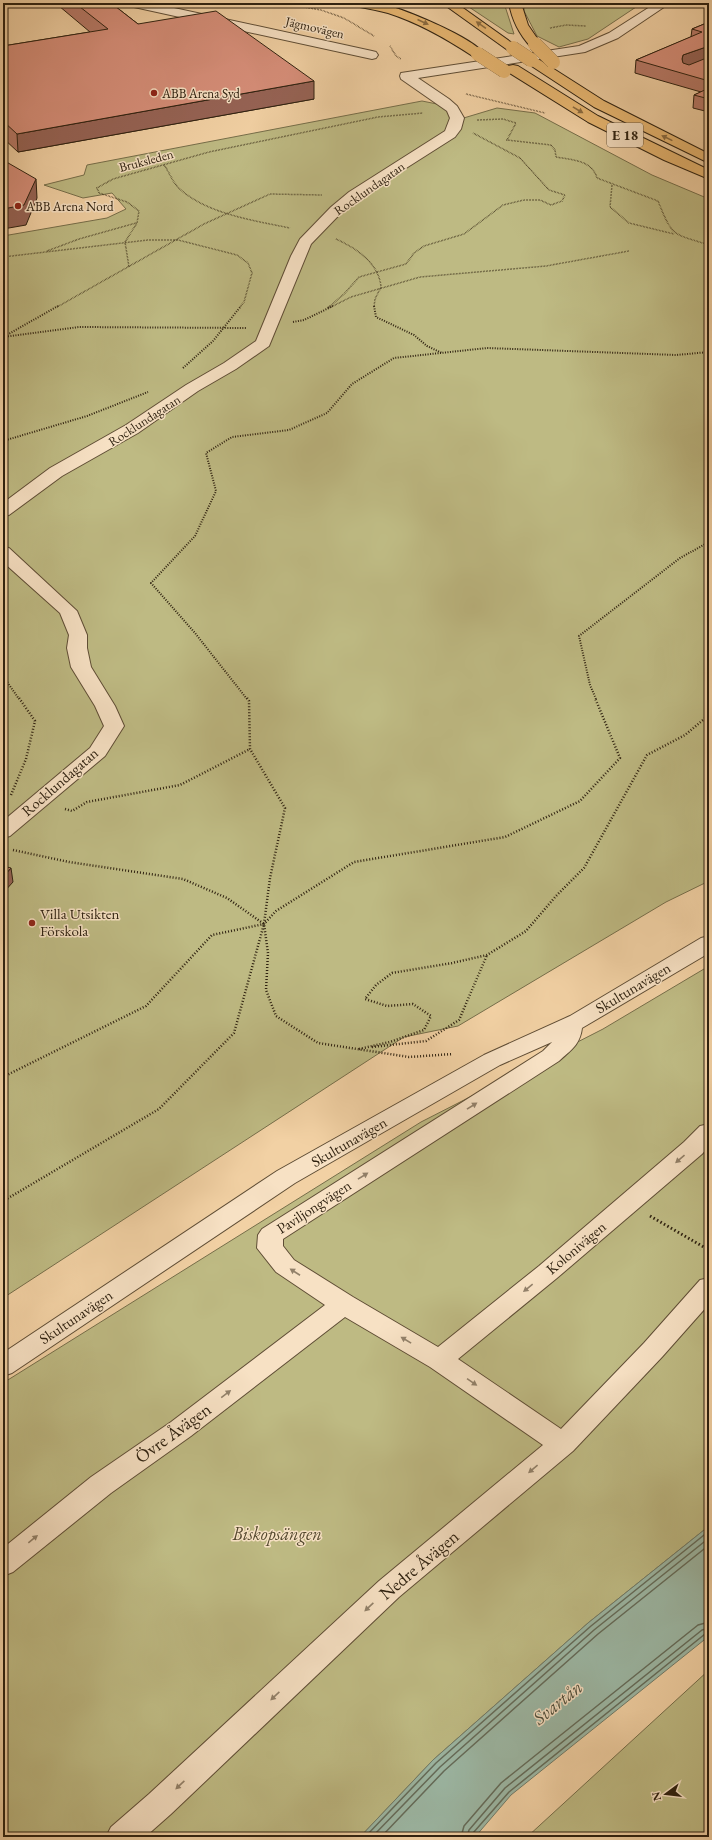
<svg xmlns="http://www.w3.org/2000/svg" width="712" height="1840" font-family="'EB Garamond',serif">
<rect width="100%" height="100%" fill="#f2d1a4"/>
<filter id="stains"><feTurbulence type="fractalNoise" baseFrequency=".005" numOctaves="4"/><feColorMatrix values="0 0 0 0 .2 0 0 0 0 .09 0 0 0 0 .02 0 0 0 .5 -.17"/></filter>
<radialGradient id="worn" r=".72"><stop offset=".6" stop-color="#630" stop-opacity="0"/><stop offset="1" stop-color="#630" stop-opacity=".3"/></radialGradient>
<g fill="#beba83" stroke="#766e4a">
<polygon points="463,3 504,3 514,34 508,33"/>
<polygon points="524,3 642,3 588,39 559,47 537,36 524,11"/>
<polygon points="422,101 447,106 457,120 497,108 535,113 652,175 709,199 709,881 666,902 458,1026 404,1037 3,1298 3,236 107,218 126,209 112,193 83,198 44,185 84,175 87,165"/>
<polygon points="709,966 709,1526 588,1623 433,1760 360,1837 3,1837 3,1383 421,1122 603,1029"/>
<polygon points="709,1670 709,1837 527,1837"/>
</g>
<polygon fill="#9cb7a4" stroke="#707b69" points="709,1526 709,1636 511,1795 475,1837 360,1837 433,1760 588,1623"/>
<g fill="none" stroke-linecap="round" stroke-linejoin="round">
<g stroke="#656c5a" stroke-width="1.5">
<polyline points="365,1837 436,1763 591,1626 709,1531"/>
<polyline points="372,1837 440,1767 594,1630 709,1538"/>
<polyline points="381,1837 444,1771 598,1634 709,1545"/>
<polyline points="461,1837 464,1826 501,1783 698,1625 709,1622"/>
<polyline points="467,1837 469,1830 505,1788 702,1630 709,1628"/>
<polyline points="472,1837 473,1833 509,1792 705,1634 709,1633"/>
</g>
<g stroke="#5f4d35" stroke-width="2">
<g id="minor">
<polygon points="128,3 151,3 372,51 376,52 378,55 376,58 372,59 134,7"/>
<polygon points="656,3 670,3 618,38 585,52 418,78 449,99 457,106 464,118 461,129 455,137 359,198 341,213 311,244 269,346 236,369 198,391 138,433 62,476 9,515 3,516 3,503 50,468 126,425 186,385 224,363 256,341 291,256 300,239 331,207 349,192 445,131 450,118 447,111 401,79 400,76 401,73 579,46 609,33"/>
<polygon points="3,547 9,548 77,611 87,635 87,648 91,667 115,706 124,726 105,756 10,836 3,838 3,821 90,748 104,726 95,706 71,667 67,648 69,635 60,613 3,562"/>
<path d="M709,936v17l-127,75c-2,17 -11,22 -23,33l-276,178v7l11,14 59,37 85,50 101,-81 145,-124 16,-16 9,-2v22l-7,8 -145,124 -99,81 103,70 83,-86 56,-63 9,-2v26l-47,53 -89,94 -174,146 -228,217 -26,23h-39l5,-10 38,-33 230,-213 164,-136 -113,-78 -85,-50 -154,119 -80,57 -98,79 -10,4v-28l88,-71 80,-55 154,-117 -49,-33 -19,-24 1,-13 4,-6 281,-178 9,-9 -52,23 -205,118 -283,190 -9,3v-23l274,-182 207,-116 86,-39 131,-78z"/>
</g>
</g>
<g stroke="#2e2110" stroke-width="2">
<g id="highway">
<path d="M353,3c8,0 17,-1 25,0 22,4 95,34 106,51l-2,3h-8c-27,-18 -55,-34 -86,-44 -11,-3 -22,-5 -33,-7z"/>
<polygon points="442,3 456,3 519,48 517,51 509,51"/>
<path d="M509,3h12l7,22 13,19 -2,3h-8c-12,-13 -19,-27 -22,-44z"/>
<polygon points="531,56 535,57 604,101 709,154 709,163 594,107 527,63 525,60 527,57"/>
<polygon points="513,65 518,66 598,116 709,170 709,179 664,160 588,122 508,72 507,69 508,66"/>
</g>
</g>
<g stroke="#2e2110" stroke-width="1.5" stroke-dasharray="0.5 1" stroke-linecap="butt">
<polyline points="280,3 321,10 344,18 374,36"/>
<polyline points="242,7 250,3"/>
<polyline points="550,28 566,25 586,26"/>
<polyline points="390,46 396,56 401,59"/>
<polyline points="466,94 545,113"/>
<path d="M477,120l26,-1 13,4 -9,17 44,5 4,5 1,7c16,3 36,3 41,21l61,23c15,37 14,32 51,44"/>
<path d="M164,165c6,8 9,19 17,25 27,24 75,31 109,38"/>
<polyline points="612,185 610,207 629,223 674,234"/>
<path d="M336,239c20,9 43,24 45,48l-6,12 -1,8"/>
<polyline points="47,251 79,239 136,223"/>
<polyline points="3,257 148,240 178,240 237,255 248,263 252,273 244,302 240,307"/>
<polyline points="129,267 125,242 137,223 139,211 127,202 99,193 97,188 113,179 209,152 378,117 423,113"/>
<polyline points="57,307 204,224 270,194 322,195"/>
<polyline points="329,307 344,294 359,277 406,264 414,253 424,246 464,234 503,205 524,200 540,200 551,205 562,201 565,195 549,190 520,158 473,133"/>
<polyline points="331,307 351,297 420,277 546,266 629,251"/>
</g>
<g stroke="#2e2110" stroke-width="2" stroke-dasharray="1 1.5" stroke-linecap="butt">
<polyline points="374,306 376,317 414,335 427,346 442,353"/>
<polyline points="328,308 330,306"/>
<polyline points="293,322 304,320 333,306"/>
<polyline points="5,336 58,306"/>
<polyline points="3,337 79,327 247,328"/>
<polyline points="183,368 213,341 241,306"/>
<polyline points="3,441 87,416 148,392"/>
<polyline points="3,676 19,699"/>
<polyline points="247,699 195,633 151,583 195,536 216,491 206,453 232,437 289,430 327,413 352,384 394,358 487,348 676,355 709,352"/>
<polyline points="596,699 590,685 579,636 680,558 709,542"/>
</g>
<g stroke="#2e2110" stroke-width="2.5" stroke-dasharray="1 2" stroke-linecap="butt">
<polyline points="11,795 26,759 35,721 19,698"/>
<polyline points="65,809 72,811 87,802 180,785 250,749"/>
<polyline points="13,850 69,862 183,879 227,898 264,924 268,953 266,990 276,1016 318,1043 409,1057 453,1054"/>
<polyline points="372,1047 426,1041 459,1020 487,955"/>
<polyline points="359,1049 390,1042 424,1030 431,1016 413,1004 387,1006 365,999 376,985 392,973 452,963 487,955 526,931 556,896 584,868 647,755 685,735 709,715"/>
<polyline points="3,1077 146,1006 212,935 264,924 276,911 354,862 505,837 580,801 620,758 595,698"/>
<polyline points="5,1200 159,1109 234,1033 264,924 270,878 285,808 250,749 249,701 247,698"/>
</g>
<g stroke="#2e2110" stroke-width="3" stroke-dasharray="1.5 2.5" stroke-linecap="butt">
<polyline points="3,1201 7,1199"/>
<polyline points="650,1216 709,1250"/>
</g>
<use href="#minor" fill="#f7e1c4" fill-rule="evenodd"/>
<use href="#highway" fill="#e9b872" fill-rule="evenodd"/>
<g stroke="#2e2110" stroke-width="14" stroke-linecap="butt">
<g id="highway-bridge">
<polyline points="535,44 553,62"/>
<polyline points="513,48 531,60"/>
<polyline points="478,54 504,71"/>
</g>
</g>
<use href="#highway-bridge" stroke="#e9b872" stroke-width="14"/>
</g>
<g fill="#b87a68" stroke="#2e2110">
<polygon points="59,3 111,3 138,24 314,99 18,152 3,138 3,46 90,32 59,6"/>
<polygon points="709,22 709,112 693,108 694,95 701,92 635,73 636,60 691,37 692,29"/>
</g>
<g fill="#966355" stroke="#2e2110">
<polygon points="709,46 709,59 683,68 682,59 683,55"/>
<polygon points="314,81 314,99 18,152 17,134"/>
<polygon points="36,179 37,198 26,225 3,229 3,209"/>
<polygon points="11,868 13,882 3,893 3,877"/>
</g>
<g fill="#d68e79" stroke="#2e2110">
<polygon points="75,3 111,3 138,24 216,11 314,81 17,134 3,121 3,46 108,29"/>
<polygon points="709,22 709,46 683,55 682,59 683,63 689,65 709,57 709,81 636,60 702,32 692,29"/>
<polygon points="709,88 709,99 694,95"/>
<polygon points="3,160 36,179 24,205 3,209"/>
<polygon points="3,866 11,868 3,877"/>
</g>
<defs><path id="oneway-solid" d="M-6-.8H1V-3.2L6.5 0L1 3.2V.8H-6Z"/></defs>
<g fill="#8c6c41">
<use href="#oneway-solid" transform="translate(423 22) rotate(24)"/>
<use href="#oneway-solid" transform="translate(481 25) rotate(-145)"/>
<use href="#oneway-solid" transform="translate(578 110) rotate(31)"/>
<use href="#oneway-solid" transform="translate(667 138) rotate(-154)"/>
</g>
<g fill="#92816a">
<use href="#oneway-solid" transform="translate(472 1106) rotate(-32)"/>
<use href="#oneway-solid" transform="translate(680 1159) rotate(139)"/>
<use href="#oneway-solid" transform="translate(363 1176) rotate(-32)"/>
<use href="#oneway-solid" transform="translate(295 1272) rotate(-147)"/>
<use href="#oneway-solid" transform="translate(528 1288) rotate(141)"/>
<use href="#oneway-solid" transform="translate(406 1340) rotate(-149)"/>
<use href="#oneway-solid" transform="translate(472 1382) rotate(34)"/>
<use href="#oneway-solid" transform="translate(226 1394) rotate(-37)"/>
<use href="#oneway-solid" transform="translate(533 1469) rotate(140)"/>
<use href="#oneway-solid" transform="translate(33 1539) rotate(-39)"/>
<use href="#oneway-solid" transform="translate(369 1607) rotate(137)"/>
<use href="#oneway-solid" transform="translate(275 1696) rotate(137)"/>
<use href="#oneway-solid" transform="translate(180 1785) rotate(137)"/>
</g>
<g fill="#8f2418" stroke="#f7e1c4" stroke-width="1.5">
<circle cx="154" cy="93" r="4"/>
<circle cx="18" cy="206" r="4"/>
<circle cx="32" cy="923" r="4"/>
</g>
<g text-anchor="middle" stroke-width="3" stroke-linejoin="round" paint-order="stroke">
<g font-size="13" fill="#2e2110" stroke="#f7e1c4">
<text transform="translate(315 27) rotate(13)" y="5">Jägmovägen</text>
<text transform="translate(146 160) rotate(-15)" y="5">Bruksleden</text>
<text transform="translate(369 188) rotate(-35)" y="5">Rocklundagatan</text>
<text transform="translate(144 420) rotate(-33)" y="5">Rocklundagatan</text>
</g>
<g font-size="13" fill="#2e2110" stroke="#f7e1c4" text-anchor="start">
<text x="162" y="98">ABB Arena Syd</text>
<text x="26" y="211">ABB Arena Nord</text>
</g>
<rect fill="#f7e1c4" stroke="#6a5b46" stroke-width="1" x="607" y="123" width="36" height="24" rx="3"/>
<g font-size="14" font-weight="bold" fill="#2e2110">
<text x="625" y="140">E 18</text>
</g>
<g font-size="15" fill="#2e2110" stroke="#f7e1c4">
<text transform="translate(60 782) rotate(-41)" y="5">Rocklundagatan</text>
<text transform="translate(633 988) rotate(-31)" y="5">Skultunavägen</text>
<text transform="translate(349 1142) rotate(-30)" y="5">Skultunavägen</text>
<text transform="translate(314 1207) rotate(-33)" y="5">Paviljongvägen</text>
<text transform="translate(576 1248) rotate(-40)" y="5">Kolonivägen</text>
<text transform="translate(76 1317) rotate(-34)" y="5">Skultunavägen</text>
</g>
<g font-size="15" fill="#2e2110" stroke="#f7e1c4" text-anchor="start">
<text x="40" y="919">Villa Utsikten<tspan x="40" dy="17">Förskola</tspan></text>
</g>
<g font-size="18" fill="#2e2110" stroke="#f7e1c4">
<text transform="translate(173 1433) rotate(-36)" y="6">Övre Åvägen</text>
<text transform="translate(419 1565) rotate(-40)" y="6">Nedre Åvägen</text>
</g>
<g font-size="18" font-style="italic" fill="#52472d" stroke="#f7e1c4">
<text x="277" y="1540">Biskopsängen</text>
</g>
<g font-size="19" font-style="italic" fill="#4f4e3c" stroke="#f7e1c4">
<text transform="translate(557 1702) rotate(-39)" y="7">Svartån</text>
</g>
</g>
<rect width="712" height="1840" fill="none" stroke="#f2d1a4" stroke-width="16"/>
<rect x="4" y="4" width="704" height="1832" fill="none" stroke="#2e2110" stroke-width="2"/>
<rect x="8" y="8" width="696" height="1824" fill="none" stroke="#2e2110"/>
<g transform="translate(666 1794) rotate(255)" stroke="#f7e1c4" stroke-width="3" paint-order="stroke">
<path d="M0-3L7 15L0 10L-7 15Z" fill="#2e2110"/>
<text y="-6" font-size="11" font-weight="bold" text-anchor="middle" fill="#2e2110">N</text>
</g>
<rect width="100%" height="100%" filter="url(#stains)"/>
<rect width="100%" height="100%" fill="url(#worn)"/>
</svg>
